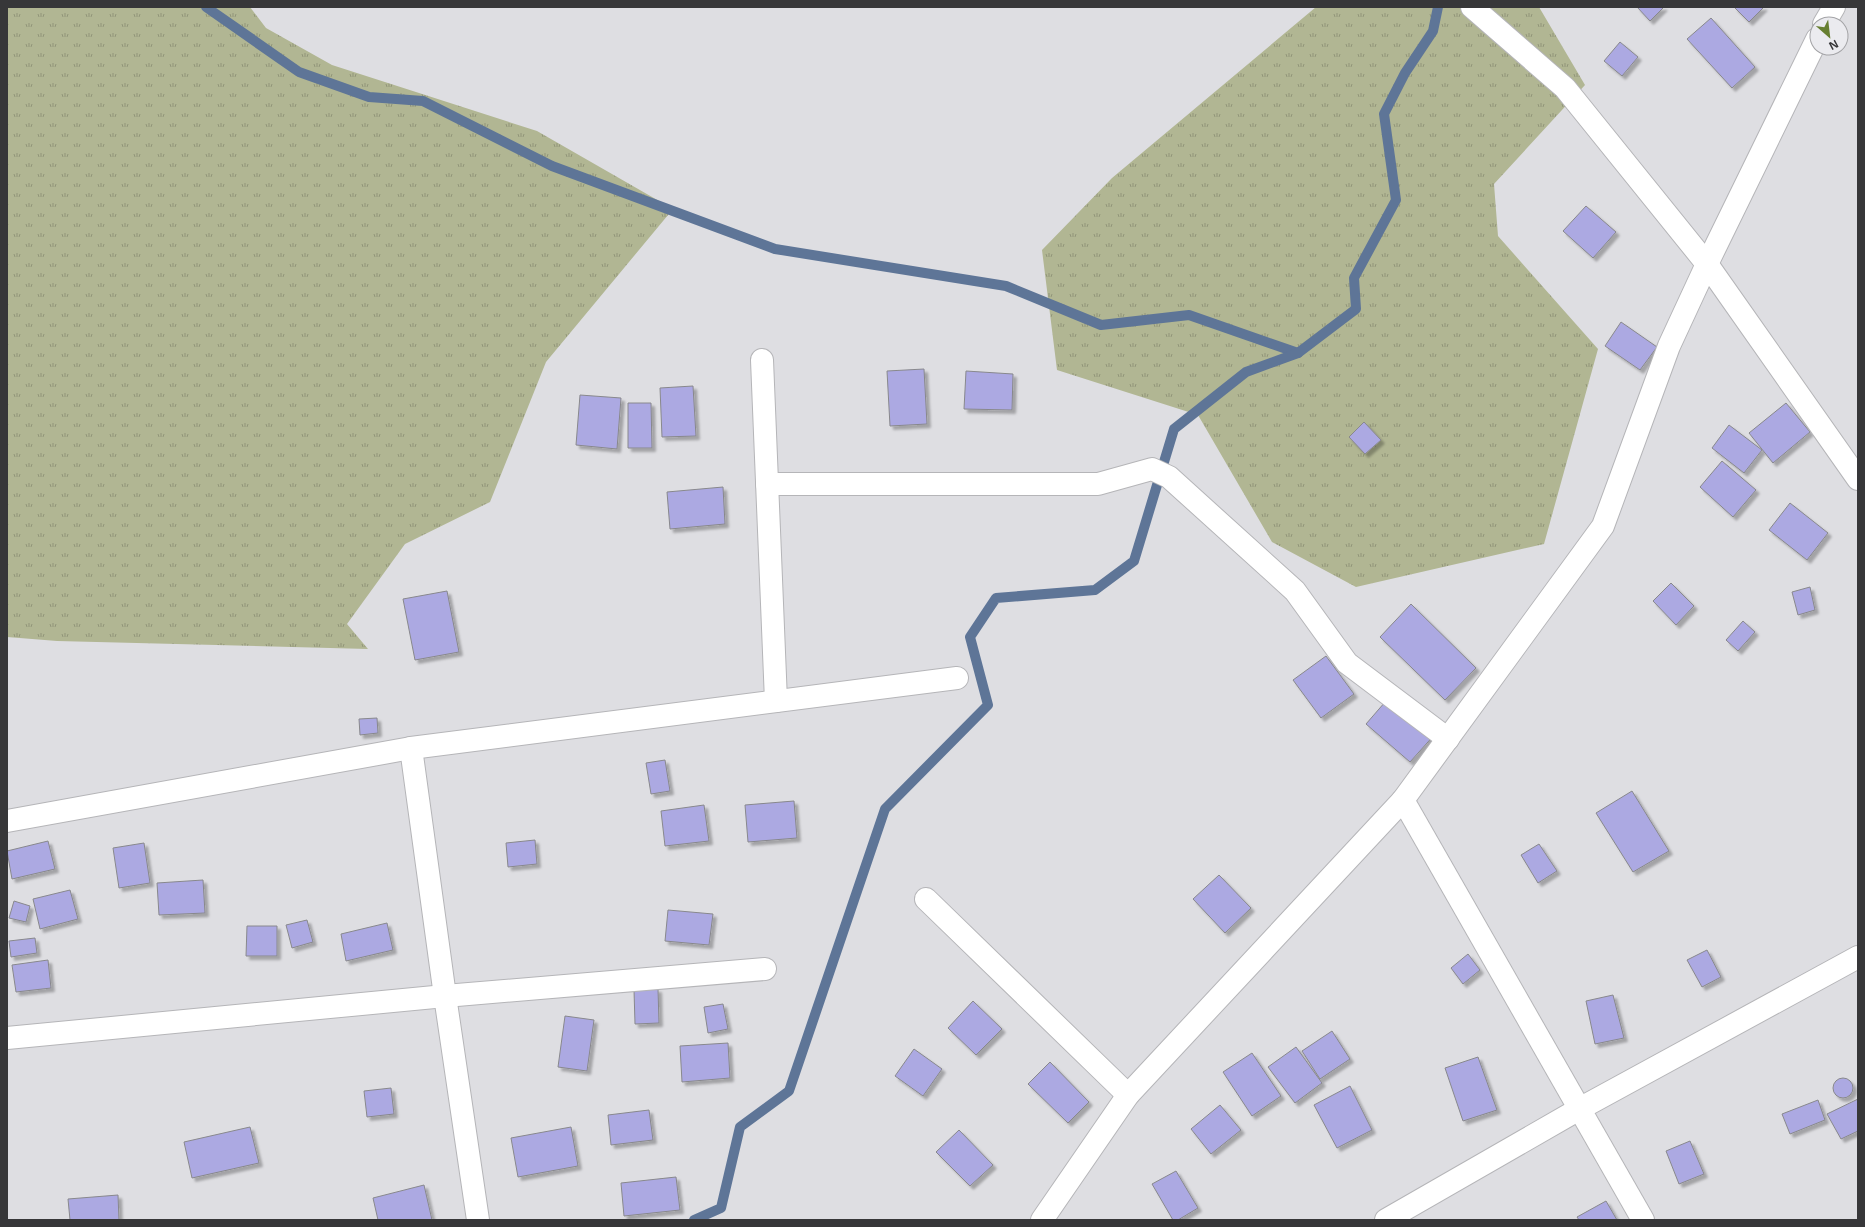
<svg xmlns="http://www.w3.org/2000/svg" width="1865" height="1227" font-family="'Open Sans',sans-serif">
<defs>
<pattern id="grass-tufts" width="24" height="20" patternUnits="userSpaceOnUse"><rect width="24" height="20" fill="#b1b693"/><path d="M3 7l-1-3M5 7V3M7 7l1-3M15 17l-1-3M17 17v-4M19 17l1-3" fill="none" stroke="#919579"/></pattern>
<filter id="shadow"><feDropShadow dx="3.5" dy="3.5" stdDeviation="1" flood-color="#0004"/></filter>
</defs>
<rect width="100%" height="100%" fill="#dedee2"/>
<g fill="url(#grass-tufts)">
<polygon points="7,7 250,7 266,28 332,65 537,131 673,209 546,362 490,502 405,544 347,624 368,649 57,641 7,637"/>
<polygon points="1316,7 1539,7 1585,85 1494,184 1498,236 1598,349 1544,544 1356,587 1272,542 1198,415 1057,370 1042,250 1112,178"/>
</g>
<g fill="none" stroke-linecap="round" stroke-linejoin="round">
<g stroke="#5e7597" stroke-width="10">
<polyline points="206,7 299,72 369,97 423,101 552,166 775,249 1006,286 1101,325 1189,315 1298,353"/>
<polyline points="694,1220 721,1208 740,1127 789,1091 885,809 988,705 970,637 996,598 1095,590 1134,561 1174,429 1246,372 1298,353 1356,309 1354,278 1396,200 1384,114 1405,73 1433,31 1438,7"/>
</g>
</g>
<g fill="#aca9e2" stroke="#88888c" filter="url(#shadow)">
<polygon points="1637,7 1664,7 1650,21"/>
<polygon points="1734,7 1764,7 1749,22"/>
<polygon points="1711,18 1755,67 1732,88 1687,39"/>
<polygon points="1620,42 1638,57 1622,76 1604,61"/>
<polygon points="1586,206 1616,232 1593,258 1563,231"/>
<polygon points="1621,322 1657,347 1640,370 1605,346"/>
<polygon points="924,369 927,424 890,426 887,371"/>
<polygon points="966,371 1013,374 1012,410 964,409"/>
<polygon points="693,386 696,436 662,437 660,388"/>
<polygon points="580,395 621,398 617,449 576,445"/>
<polygon points="628,403 651,403 652,448 628,448"/>
<polygon points="1786,403 1810,432 1773,463 1749,433"/>
<polygon points="1364,422 1381,440 1365,454 1349,437"/>
<polygon points="1729,425 1762,450 1744,473 1712,448"/>
<polygon points="1722,461 1756,490 1733,517 1700,487"/>
<polygon points="723,487 725,524 670,529 667,492"/>
<polygon points="1790,503 1828,533 1807,560 1769,530"/>
<polygon points="1671,583 1694,606 1676,625 1653,601"/>
<polygon points="1810,587 1815,610 1798,615 1792,592"/>
<polygon points="447,591 459,652 415,660 403,599"/>
<polygon points="1411,604 1476,668 1445,700 1380,637"/>
<polygon points="1743,621 1755,632 1738,651 1726,640"/>
<polygon points="1326,656 1354,694 1321,718 1293,680"/>
<polygon points="1392,694 1436,733 1410,762 1366,724"/>
<polygon points="377,718 378,733 360,735 359,719"/>
<polygon points="665,760 670,791 651,794 646,763"/>
<polygon points="1632,791 1669,851 1633,872 1596,813"/>
<polygon points="794,801 797,838 748,842 745,805"/>
<polygon points="704,805 709,841 665,846 661,811"/>
<polygon points="535,840 537,864 508,867 506,843"/>
<polygon points="48,841 55,869 12,879 7,851"/>
<polygon points="144,843 150,883 119,888 113,848"/>
<polygon points="1539,844 1557,871 1538,883 1521,855"/>
<polygon points="1219,875 1251,908 1225,933 1193,899"/>
<polygon points="203,880 205,913 159,915 157,883"/>
<polygon points="70,890 78,919 40,929 33,899"/>
<polygon points="14,901 30,906 26,922 9,918"/>
<polygon points="668,910 713,914 709,945 665,941"/>
<polygon points="307,920 313,942 292,948 286,925"/>
<polygon points="387,923 393,950 346,961 341,934"/>
<polygon points="247,926 277,926 277,956 246,956"/>
<polygon points="35,938 37,953 11,957 9,941"/>
<polygon points="1707,950 1721,977 1702,987 1687,960"/>
<polygon points="1468,954 1480,970 1463,984 1451,968"/>
<polygon points="48,960 51,988 16,992 12,965"/>
<polygon points="658,989 659,1023 635,1024 634,990"/>
<polygon points="1613,995 1624,1038 1595,1044 1586,1001"/>
<polygon points="973,1001 1002,1029 976,1055 948,1028"/>
<polygon points="723,1004 728,1029 708,1033 704,1007"/>
<polygon points="565,1016 594,1020 587,1071 558,1067"/>
<polygon points="1332,1031 1350,1059 1320,1079 1302,1051"/>
<polygon points="728,1043 730,1078 682,1082 680,1046"/>
<polygon points="1296,1047 1322,1083 1295,1103 1268,1067"/>
<polygon points="914,1049 942,1069 923,1096 895,1076"/>
<polygon points="1252,1053 1281,1096 1252,1116 1223,1072"/>
<polygon points="1478,1057 1497,1110 1463,1121 1445,1068"/>
<polygon points="1050,1062 1089,1102 1068,1123 1028,1084"/>
<circle cx="1843" cy="1088" r="10"/>
<polygon points="1350,1086 1372,1130 1337,1148 1314,1105"/>
<polygon points="391,1088 394,1114 367,1117 364,1091"/>
<polygon points="1858,1099 1858,1131 1841,1139 1827,1114"/>
<polygon points="1818,1100 1825,1120 1790,1134 1782,1114"/>
<polygon points="1220,1105 1241,1130 1211,1154 1191,1129"/>
<polygon points="649,1110 653,1140 611,1145 608,1115"/>
<polygon points="250,1127 259,1163 192,1178 184,1142"/>
<polygon points="571,1127 578,1166 518,1177 511,1138"/>
<polygon points="959,1130 993,1165 970,1186 936,1152"/>
<polygon points="1690,1141 1704,1174 1679,1184 1666,1151"/>
<polygon points="1176,1171 1198,1208 1178,1220 1173,1220 1152,1184"/>
<polygon points="676,1177 680,1210 624,1216 621,1183"/>
<polygon points="424,1185 432,1220 378,1220 373,1198"/>
<polygon points="118,1195 119,1220 70,1220 68,1199"/>
<polygon points="1606,1201 1617,1220 1579,1220 1577,1217"/>
</g>
<g fill="none" stroke-linecap="round" stroke-linejoin="round">
<g stroke="#b5b5b8" stroke-width="24">
<g id="minor">
<polyline points="1472,7 1565,88 1707,264 1858,479"/>
<polyline points="1824,24 1834,7"/>
<polyline points="762,360 776,701"/>
<polyline points="767,484 1098,484 1152,469 1169,477 1295,591 1347,663 1448,739"/>
<polyline points="411,748 445,996 478,1220"/>
<polyline points="1403,800 1643,1220"/>
<polyline points="7,821 411,748 957,678"/>
<polyline points="926,899 1128,1095"/>
<polyline points="7,1038 445,996 765,969"/>
<polyline points="1042,1220 1128,1095 1403,800 1603,526 1669,346 1707,264 1817,39"/>
<polyline points="1386,1220 1581,1108 1858,957"/>
</g>
</g>
<use href="#minor" stroke="#fff" stroke-width="22"/>
</g>
<rect width="1865" height="1227" fill="none" stroke="#373739" stroke-width="16"/>
<g transform="translate(1829 36) rotate(152)"><circle r="19" fill="#ebebef" stroke="#a3a3a6"/>
<path d="M0-3L7 15L0 10L-7 15Z" fill="#677f31"/>
<text y="-6" font-size="11" font-weight="bold" text-anchor="middle" fill="#373739">N</text>
</g>
</svg>
